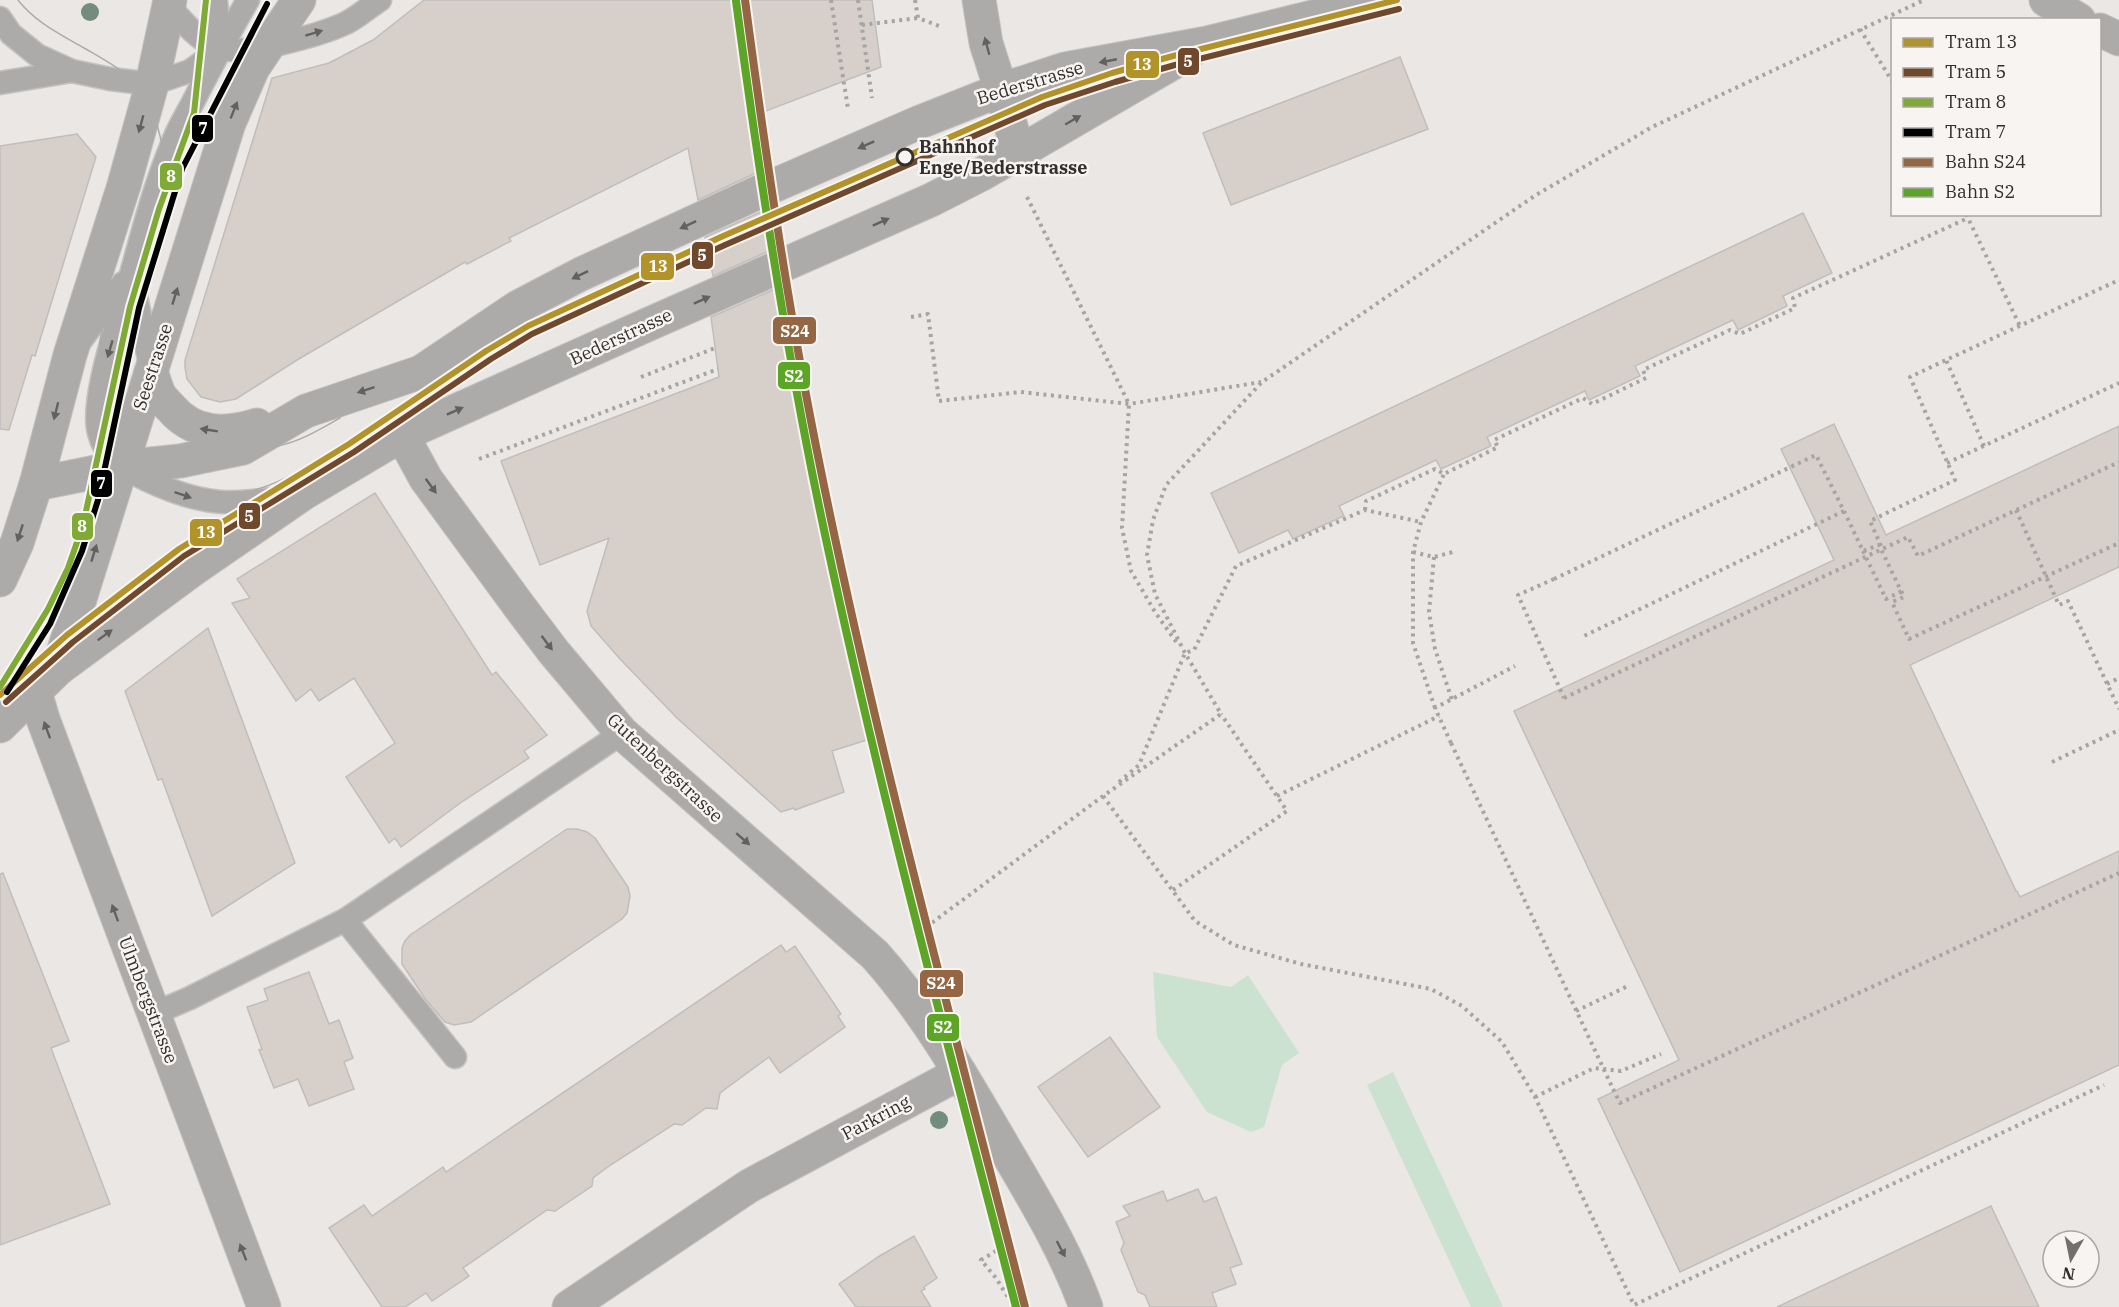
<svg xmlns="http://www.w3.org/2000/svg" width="2119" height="1307" font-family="'IBM Plex Serif',serif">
<rect width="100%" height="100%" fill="#eae7e5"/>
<g fill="#cce2d1">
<polygon points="1153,972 1231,987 1248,975 1299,1053 1282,1065 1264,1127 1251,1132 1207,1112 1157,1037"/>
<polygon points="1393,1072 1503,1307 1471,1307 1367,1085"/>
</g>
<g fill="#d7cfc9" stroke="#c0bebc" stroke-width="1.5">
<polygon points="424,0 872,0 881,67 753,116 760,171 698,200 688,148 509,238 511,241 467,264 465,262 297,360 236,399 220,402 201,397 187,379 185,368 185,360 272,78 329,63 373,40"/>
<polygon points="1400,57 1428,129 1231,205 1203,133"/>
<polygon points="77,134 96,157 35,356 32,355 9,430 0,429 0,146"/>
<polygon points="765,210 771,250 713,276 705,237"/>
<polygon points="1803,213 1832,273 1783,296 1787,306 1738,330 1733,320 1635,366 1640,376 1589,400 1585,391 1487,437 1491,446 1441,469 1436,460 1339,506 1344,516 1293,539 1288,530 1239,553 1211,493"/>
<polygon points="777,288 807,455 839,609 870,739 832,751 844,792 795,810 794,808 781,812 677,718 620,659 591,626 587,611 609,538 540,565 501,461 719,377 711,317"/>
<polygon points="1834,424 1886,535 2119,426 2119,567 1910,665 2016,891 2017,891 2020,897 2119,851 2119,1065 1680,1272 1598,1099 1679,1060 1514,711 1834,560 1781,449"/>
<polygon points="375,493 492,675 496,672 547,735 524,751 529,758 463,801 401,847 395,838 389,843 346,777 395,743 354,678 319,701 311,689 296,701 232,603 250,598 237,579"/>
<polygon points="208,628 295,863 212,916 162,779 158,780 125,691"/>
<polygon points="567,829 577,829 587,832 595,838 628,887 630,896 627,913 622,919 471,1022 454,1025 445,1022 426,1000 402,964 402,948 405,941 410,935"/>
<polygon points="3,873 69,1041 51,1048 110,1204 0,1245 0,874"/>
<polygon points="781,945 786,952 795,946 841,1014 838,1016 845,1027 780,1073 769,1057 720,1093 717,1109 706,1108 682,1125 674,1124 612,1164 593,1178 592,1186 555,1211 547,1210 463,1268 469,1276 432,1301 426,1293 405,1307 382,1307 329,1228 364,1205 372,1216 443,1167 446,1172"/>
<polygon points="309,972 329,1024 339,1020 353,1058 344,1062 354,1089 309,1106 298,1079 274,1088 259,1050 262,1049 247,1007 268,1000 264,989"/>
<polygon points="1110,1037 1160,1107 1088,1157 1038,1087"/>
<polygon points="1198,1189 1204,1202 1216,1197 1242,1264 1230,1268 1236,1284 1212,1293 1217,1307 1150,1307 1145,1295 1138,1292 1121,1250 1124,1243 1116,1222 1130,1216 1123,1206 1163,1191 1167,1201"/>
<polygon points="1991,1206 2039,1307 1777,1307"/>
<polygon points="914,1236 937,1278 924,1287 925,1289 921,1291 931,1307 856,1307 839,1284 878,1257"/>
</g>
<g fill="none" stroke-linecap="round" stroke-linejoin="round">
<g stroke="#c4c2c1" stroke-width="25">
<g id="lane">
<path d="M248,0c-20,34 -38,69 -56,104 -7,13 -15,26 -20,40 -20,48 -32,99 -46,148 -9,33 -36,110 -27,141 7,27 23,34 46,46 56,27 89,28 149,16"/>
<path d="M169,5c12,15 32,39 52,44 28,6 99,-14 125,-26 12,-6 23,-16 34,-23"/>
<polyline points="0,18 11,34 37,55 72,71 110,79 152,84 190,71 220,49 216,0"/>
<polyline points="0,83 72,71"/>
<polyline points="132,277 151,368"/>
<polyline points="82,339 123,283"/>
<polyline points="153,1014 190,998 345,920"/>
<polyline points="455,1057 345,920 622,733"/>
</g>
</g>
<g stroke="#c4c2c1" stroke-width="35">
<g id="street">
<polyline points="979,0 986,43 1001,90"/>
<polyline points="2046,0 2079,20"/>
<polyline points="2100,30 2119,39"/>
<path d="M402,435l24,44 93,127 34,45 69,82 253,222c51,57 89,124 127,189 31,53 63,105 84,163"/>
<polyline points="35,692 43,719 264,1307"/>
<polyline points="569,1307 749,1186 960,1073"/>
</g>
</g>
<g stroke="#c4c2c1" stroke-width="35">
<g id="secondary">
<polyline points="1001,90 1018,152"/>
<path d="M151,372c3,7 5,15 8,22 3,5 8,10 12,14 23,27 54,27 86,17"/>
<polyline points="36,484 121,467 180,461 243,448 306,411 421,372 518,307 581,274 757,193 920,122 1001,90 1065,69 1207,43 1381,0"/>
<polyline points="0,580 17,543 36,484 70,355 124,185 152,84 170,0"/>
<polyline points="58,669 229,123 253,68 299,0"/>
<polyline points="0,726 58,669 195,568 304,493 402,435 649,324 931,200 980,175 1188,54"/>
</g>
</g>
<g stroke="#a6a5a4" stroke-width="4" stroke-dasharray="3 4.5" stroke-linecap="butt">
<polyline points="831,0 848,109"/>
<polyline points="858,0 872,98"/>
<polyline points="915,0 918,18 939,26"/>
<polyline points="862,25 918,18"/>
<polyline points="1860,29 1892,81"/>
<polyline points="1027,197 1129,404 1122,528 1131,571 1155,612 1177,643"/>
<polyline points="1966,214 2020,326"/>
<polyline points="911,317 928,314 939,401 1021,392 1129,404 1261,382"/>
<polyline points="641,377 715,348"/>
<polyline points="1984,446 1946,360 2119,280"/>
<polyline points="479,459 718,369"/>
<polyline points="1947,463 2119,383"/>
<polyline points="1365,510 1366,501 1435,469 1444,474 1498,447 1494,440 1583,398 1592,404 1646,378 1643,370 1730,330 1740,334 1795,308 1793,298 1968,218"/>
<polyline points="2016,510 2059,605 2068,601 2119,709"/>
<polyline points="1844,511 1863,551 1879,545 1904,597 1892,602 1909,639 2119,543"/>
<polyline points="1881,546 1870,521 1955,480 1910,377 1946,360"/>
<polyline points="1863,551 1886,599 1902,591"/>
<polyline points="1413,552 1434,557 1453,552"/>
<polyline points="1434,557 1429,612 1435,649 1452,700"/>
<polyline points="1554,579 1816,455 1844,511 1584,636"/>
<polyline points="2107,684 2119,678"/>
<polyline points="1564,698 1908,537 1918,556 2119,462"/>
<polyline points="1435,708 1413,643 1413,552 1421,522 1444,474"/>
<polyline points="1451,743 1435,708 1515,666"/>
<polyline points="2052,762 2119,730"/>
<polyline points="1119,782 1139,765 1185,653 1194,650 1236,566 1365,510 1421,522"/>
<polyline points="1103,796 1195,921 1234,945 1301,964 1431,989 1462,1006 1502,1042 1535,1097 1634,1305 2104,1085"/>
<polyline points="1277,796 1439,716"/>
<polyline points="1173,890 1287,811 1221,714"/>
<polyline points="914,936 1103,796 1221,714 1185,653 1155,594 1147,555 1153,520 1166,485 1262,382 1536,195 1652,127 1924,0"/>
<polyline points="1576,1011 1630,985"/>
<polyline points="1613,1089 1620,1103 2119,873"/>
<polyline points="1535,1097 1594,1068 1621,1071 1661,1054"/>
<polyline points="1009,1243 981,1260 996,1278 1014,1307"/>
</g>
<use href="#lane" stroke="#adabaa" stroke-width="22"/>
<use href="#street" stroke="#adabaa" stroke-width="33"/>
<use href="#secondary" stroke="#acabaa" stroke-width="33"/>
<g stroke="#aeabaa" stroke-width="1.5">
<path d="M18,0c17,22 42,34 66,48 12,7 25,14 36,22 44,35 50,93 38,144"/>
<path d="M147,249c-7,35 -18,73 -9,109 14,63 76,101 139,88 22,-4 44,-17 63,-28"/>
<path d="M111,293c-7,26 -14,54 -13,81 2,70 68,130 138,120 28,-4 52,-17 77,-29"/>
</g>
<g stroke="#a6a5a4" stroke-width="4" stroke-dasharray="3 4.5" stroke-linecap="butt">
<polyline points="1554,579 1518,595 1564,698"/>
<polyline points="1451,743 1613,1089"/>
</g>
<g stroke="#f8f4f1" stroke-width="12">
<path id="rail-1" d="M745,0c21,158 44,315 76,471 57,281 133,558 204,836"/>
</g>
<g stroke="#f8f4f1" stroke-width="12">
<path id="rail-2" d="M736,1c21,158 45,315 76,471 57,281 132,558 204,835"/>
</g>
<use href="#rail-1" stroke="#946644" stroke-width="8"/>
<use href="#rail-2" stroke="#5da526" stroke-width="8"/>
<g stroke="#f8f4f1" stroke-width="10">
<polyline id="tram-1" points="0,695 67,635 179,549 349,444 486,351 528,326 721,237 1042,97 1112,73 1173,56 1397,0"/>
</g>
<g stroke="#f8f4f1" stroke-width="10">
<polyline id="tram-2" points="6,702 73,642 184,556 354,452 491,359 532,334 725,245 1045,105 1115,82 1175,65 1399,9"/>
</g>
<g stroke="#f8f4f1" stroke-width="10">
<polyline id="tram-3" points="0,687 48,609 68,568 83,525 130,307 159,209 194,113 206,0"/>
</g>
<g stroke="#f8f4f1" stroke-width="10">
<polyline id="tram-4" points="7,692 50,624 82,551 98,500 139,308 182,169 267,4"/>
</g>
<use href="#tram-1" stroke="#b1932a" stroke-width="6"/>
<use href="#tram-2" stroke="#70492c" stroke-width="6"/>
<use href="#tram-3" stroke="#7eaa35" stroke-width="6"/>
<use href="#tram-4" stroke="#000" stroke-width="6"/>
</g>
<g fill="#728d7d">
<circle cx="90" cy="12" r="9"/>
<circle cx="939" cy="1120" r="9"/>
</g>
<defs><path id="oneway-solid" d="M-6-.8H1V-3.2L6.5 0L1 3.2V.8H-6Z" transform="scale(1.5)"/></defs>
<g fill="#636160">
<use href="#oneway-solid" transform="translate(314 33) rotate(-17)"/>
<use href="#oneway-solid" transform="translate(987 46) rotate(-105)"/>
<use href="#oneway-solid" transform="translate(1108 61) rotate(169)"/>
<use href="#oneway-solid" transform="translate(234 110) rotate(-68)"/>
<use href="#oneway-solid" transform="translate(1073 120) rotate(-30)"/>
<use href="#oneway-solid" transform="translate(141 124) rotate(105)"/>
<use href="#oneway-solid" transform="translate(866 145) rotate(156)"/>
<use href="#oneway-solid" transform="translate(881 222) rotate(-24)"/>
<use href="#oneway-solid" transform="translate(688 225) rotate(155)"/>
<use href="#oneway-solid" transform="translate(580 275) rotate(154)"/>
<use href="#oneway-solid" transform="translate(175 296) rotate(-73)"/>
<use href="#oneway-solid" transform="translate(702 300) rotate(-24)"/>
<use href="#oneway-solid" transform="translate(110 349) rotate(106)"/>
<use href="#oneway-solid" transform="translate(366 390) rotate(162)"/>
<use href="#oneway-solid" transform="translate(56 411) rotate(104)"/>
<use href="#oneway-solid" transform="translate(455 411) rotate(-24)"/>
<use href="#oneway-solid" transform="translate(209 430) rotate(-171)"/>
<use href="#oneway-solid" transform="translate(431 486) rotate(54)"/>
<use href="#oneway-solid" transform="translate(183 495) rotate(19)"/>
<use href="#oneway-solid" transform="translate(20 533) rotate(108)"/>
<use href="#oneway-solid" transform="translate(94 553) rotate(-73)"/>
<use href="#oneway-solid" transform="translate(105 635) rotate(-36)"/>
<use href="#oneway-solid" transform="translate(547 643) rotate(53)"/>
<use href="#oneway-solid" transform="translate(47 730) rotate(-110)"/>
<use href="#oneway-solid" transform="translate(743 839) rotate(41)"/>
<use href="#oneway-solid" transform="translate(115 913) rotate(-110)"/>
<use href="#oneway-solid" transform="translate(1061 1249) rotate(62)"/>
<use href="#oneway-solid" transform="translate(243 1252) rotate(-111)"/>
</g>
<circle fill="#f8f4f1" stroke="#32302f" stroke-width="3" cx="905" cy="157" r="8"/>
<g text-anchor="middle" stroke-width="5" stroke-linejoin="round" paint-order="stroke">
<g font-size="18" fill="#32302f" stroke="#f8f4f1">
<text transform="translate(1030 83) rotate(-17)" y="6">Bederstrasse</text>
<text transform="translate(621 337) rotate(-25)" y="6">Bederstrasse</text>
<text transform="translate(153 367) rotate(-72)" y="6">Seestrasse</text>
<text transform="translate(665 768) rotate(43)" y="6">Gutenbergstrasse</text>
<text transform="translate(148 1000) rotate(69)" y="6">Ulmbergstrasse</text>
<text transform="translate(876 1118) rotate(-28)" y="6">Parkring</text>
</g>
<g font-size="18" font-weight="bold" fill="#32302f" stroke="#f8f4f1" text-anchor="start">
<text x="919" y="153">Bahnhof<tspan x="919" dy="21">Enge/Bederstrasse</tspan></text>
</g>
</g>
<g stroke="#f8f4f1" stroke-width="2">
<rect x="1177" y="47" width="23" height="29" rx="6" fill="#70492c"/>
<rect x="1125" y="50" width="35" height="29" rx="6" fill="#b1932a"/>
<rect x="191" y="114" width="23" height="29" rx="6" fill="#000"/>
<rect x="159" y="162" width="24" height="29" rx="6" fill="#7eaa35"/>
<rect x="691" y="241" width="23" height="29" rx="6" fill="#70492c"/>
<rect x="640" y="252" width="35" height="29" rx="6" fill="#b1932a"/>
<rect x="772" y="316" width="45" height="29" rx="6" fill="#946644"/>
<rect x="777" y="361" width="34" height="29" rx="6" fill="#5da526"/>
<rect x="90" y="469" width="23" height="29" rx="6" fill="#000"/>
<rect x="238" y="502" width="23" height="28" rx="6" fill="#70492c"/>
<rect x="71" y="512" width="23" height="29" rx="6" fill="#7eaa35"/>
<rect x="189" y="518" width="34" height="29" rx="6" fill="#b1932a"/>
<rect x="919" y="969" width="45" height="29" rx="6" fill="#946644"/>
<rect x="926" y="1013" width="34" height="29" rx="6" fill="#5da526"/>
</g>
<g font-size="16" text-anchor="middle" font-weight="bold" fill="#fff">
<text x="1188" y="67">5</text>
<text x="1142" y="70">13</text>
<text x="203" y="134">7</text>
<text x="171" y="182">8</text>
<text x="702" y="261">5</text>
<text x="658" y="272">13</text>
<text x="795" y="337">S24</text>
<text x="794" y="382">S2</text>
<text x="101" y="489">7</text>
<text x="249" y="522">5</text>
<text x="82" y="532">8</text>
<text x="206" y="538">13</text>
<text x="941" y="989">S24</text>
<text x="943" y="1033">S2</text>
</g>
<rect x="1891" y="18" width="210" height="198" fill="#f8f4f1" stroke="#a9a6a3" stroke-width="1.5"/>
<rect x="1903" y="38" width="30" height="9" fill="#b1932a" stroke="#a9a6a3" stroke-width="1.5"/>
<text x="1945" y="48" font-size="18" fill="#32302f">Tram 13</text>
<rect x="1903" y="68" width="30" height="9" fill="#70492c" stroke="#a9a6a3" stroke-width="1.5"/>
<text x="1945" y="78" font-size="18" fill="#32302f">Tram 5</text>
<rect x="1903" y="98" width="30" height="9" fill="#7eaa35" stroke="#a9a6a3" stroke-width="1.5"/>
<text x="1945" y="108" font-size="18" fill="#32302f">Tram 8</text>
<rect x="1903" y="128" width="30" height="9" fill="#000000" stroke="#a9a6a3" stroke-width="1.5"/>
<text x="1945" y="138" font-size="18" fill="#32302f">Tram 7</text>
<rect x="1903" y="158" width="30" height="9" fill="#946644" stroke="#a9a6a3" stroke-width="1.5"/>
<text x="1945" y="168" font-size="18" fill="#32302f">Bahn S24</text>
<rect x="1903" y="188" width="30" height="9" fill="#5da526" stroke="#a9a6a3" stroke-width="1.5"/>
<text x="1945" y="198" font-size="18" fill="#32302f">Bahn S2</text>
<g transform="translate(2071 1259) rotate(189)"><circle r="28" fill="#f8f4f1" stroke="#a9a6a3" stroke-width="1.5"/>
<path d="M0-4.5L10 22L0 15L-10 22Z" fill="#72706f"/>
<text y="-9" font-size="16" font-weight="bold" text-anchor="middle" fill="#32302f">N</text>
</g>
</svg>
